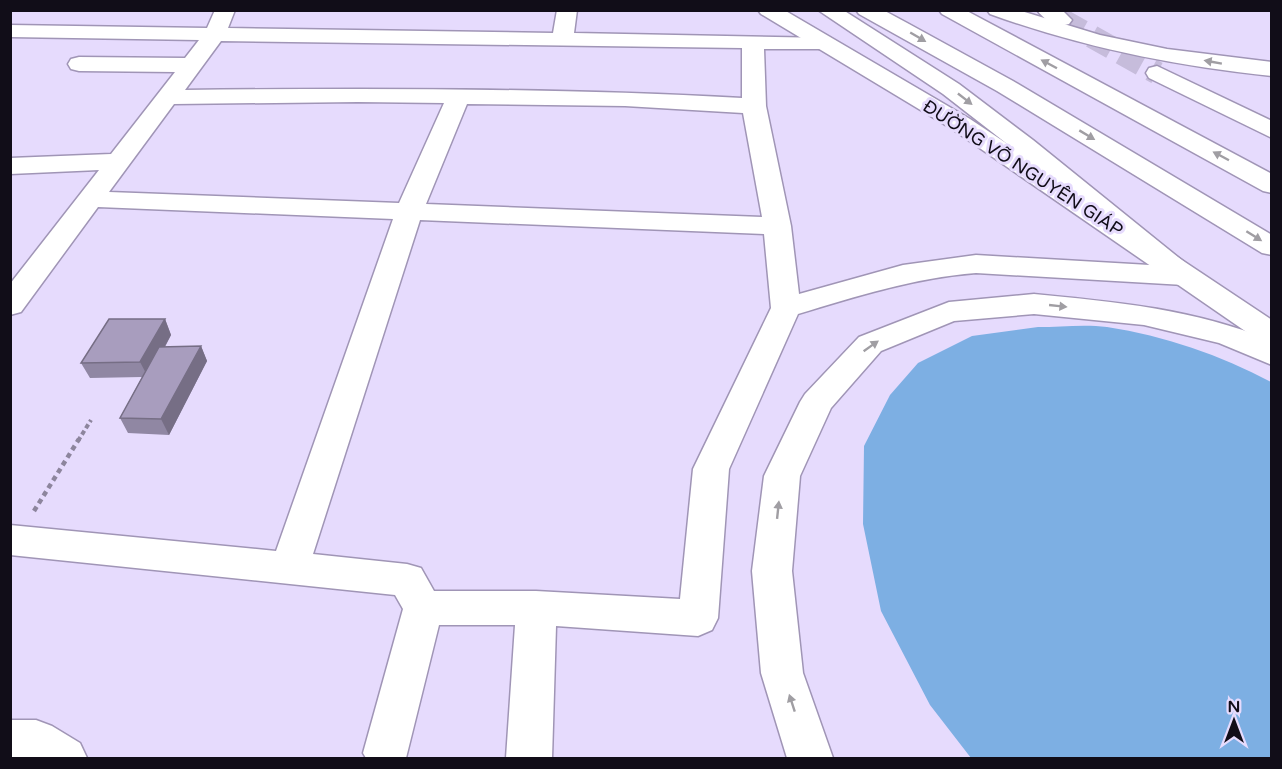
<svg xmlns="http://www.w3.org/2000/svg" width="1282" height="769" font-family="'Varela Round',sans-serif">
<rect width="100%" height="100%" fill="#e6dbfd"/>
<path fill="#7dafe3" d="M1038,327c22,0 47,-3 69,0 58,9 113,28 164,55v376h-300l-41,-53 -49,-94 -18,-87 1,-78 26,-51 28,-32 54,-27z"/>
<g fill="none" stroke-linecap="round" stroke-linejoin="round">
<polyline stroke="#c6bcdb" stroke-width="23" stroke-dasharray="23 11" stroke-linecap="butt" points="1062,20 1157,73"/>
<g stroke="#a095b6" stroke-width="3">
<g id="minor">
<path d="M215,10h20l-7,18 325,5 4,-23h20l-3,23 255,5 3,5 -3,5 -8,1h-57l2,57 25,120 8,68 104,-29 73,-10 208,12 10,3 5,6 -5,6 -10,3 -208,-12c-62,5 -119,23 -178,41l-69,155 -11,149 -6,12 -14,6 -142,-10 -4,132h-46l9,-133h-76l-33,133h-40l-3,-5 40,-144 -8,-14 -385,-40v-30l266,26 117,-332 -295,-12 -77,105 -11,3v-31l89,-114 -89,4v-16l101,-4 64,-82 -96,-1 -8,-2 -3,-5 3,-5 8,-2 106,1 14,-18 -189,-3v-12l197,3zM221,41l521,7v50c-186,-10 -371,-10 -557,-8zM358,102l86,1 -45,100 -290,-11 65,-88zM467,104l158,2 118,7 19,104 -336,-13zM420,220l344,14 7,74 -78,161 -13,130 -144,-8h-102l-13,-23 -14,-4 -94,-10z"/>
<polygon points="10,720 36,720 52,726 80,743 87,758 10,758"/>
</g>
</g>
<g stroke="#a095b6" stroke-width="3">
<g id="major">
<polygon points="758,10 784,10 970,119 1272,320 1272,345 1261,342 952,129 761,14"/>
<path d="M1037,10h25l10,10 -3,4c-12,4 -24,-3 -32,-14z"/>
<polygon points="1157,66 1272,121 1272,138 1149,78 1146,73 1149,68"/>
</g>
</g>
<g stroke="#a095b6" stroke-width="3">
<g id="highway">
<polygon points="818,10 843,10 959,84 1033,140 1194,270 1199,276 1194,282 1184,285 1174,282 1015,150 943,94"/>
<polygon points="856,10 883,10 909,24 1013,81 1272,235 1272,255 1262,253 997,91 859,14"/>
<polygon points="939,10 965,10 1272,174 1272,193 1263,191 942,14"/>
<path d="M987,10h31l82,25 67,14 105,13v14c-97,-10 -191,-29 -282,-62z"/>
<path d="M1034,294c83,8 160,15 238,47v24l-53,-22 -75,-18 -110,-11 -80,7 -73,30 -50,57 -31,68 -8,95 11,102 30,85h-46l-26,-85 -9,-102 12,-95 36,-74 5,-8 54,-57 90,-35z"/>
</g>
</g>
<polyline stroke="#8d859d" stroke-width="4" stroke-dasharray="4.5 3" stroke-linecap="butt" points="78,441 91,420"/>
<polyline stroke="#8d859d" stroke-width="4.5" stroke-dasharray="5 4" stroke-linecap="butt" points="34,511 79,439"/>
<use href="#minor" fill="#fff" fill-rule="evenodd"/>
<use href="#major" fill="#fff" fill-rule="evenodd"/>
<use href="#highway" fill="#fff" fill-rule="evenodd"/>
</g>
<polygon fill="#9087a3" points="165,319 171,335 165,347 201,346 207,361 169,435 128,433 120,418 142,377 90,378 81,363"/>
<g fill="#766e85">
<polygon points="165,319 171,335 148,377 140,362"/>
<polygon points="201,346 207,361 169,435 161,419"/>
</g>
<g fill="#a89dbe" stroke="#766e85" stroke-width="1.5">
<polygon points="109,319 165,319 140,362 81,363"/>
<polygon points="201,346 161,419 120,418 159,347"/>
</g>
<defs><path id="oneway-solid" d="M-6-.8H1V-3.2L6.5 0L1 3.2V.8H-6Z" transform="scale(1.5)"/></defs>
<g fill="#a09ea3">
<use href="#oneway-solid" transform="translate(918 37) rotate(30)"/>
<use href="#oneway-solid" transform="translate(1213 62) rotate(-170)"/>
<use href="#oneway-solid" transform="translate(1049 64) rotate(-152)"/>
<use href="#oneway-solid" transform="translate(965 99) rotate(38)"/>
<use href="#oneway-solid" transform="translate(1087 135) rotate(31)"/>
<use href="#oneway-solid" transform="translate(1221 156) rotate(-152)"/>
<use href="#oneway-solid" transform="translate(1254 236) rotate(32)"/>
<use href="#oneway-solid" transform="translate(1058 306) rotate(6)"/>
<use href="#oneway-solid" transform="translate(871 346) rotate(-35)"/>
<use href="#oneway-solid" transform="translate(778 510) rotate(-84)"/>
<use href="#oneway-solid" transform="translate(792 703) rotate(-108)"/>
</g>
<g text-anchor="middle" stroke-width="6" stroke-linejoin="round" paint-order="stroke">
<g font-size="18" fill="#110d18" stroke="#e6dbfd">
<text transform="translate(1023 168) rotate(33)" y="6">ĐƯỜNG VÕ NGUYÊN GIÁP</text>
</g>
</g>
<rect width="1282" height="769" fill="none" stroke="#110d18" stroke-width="24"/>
<g transform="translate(1234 721)" stroke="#e6dbfd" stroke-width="4.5" paint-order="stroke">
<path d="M0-4.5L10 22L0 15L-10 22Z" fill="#110d18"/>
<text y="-9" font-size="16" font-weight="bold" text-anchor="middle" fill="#110d18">N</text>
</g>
</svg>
